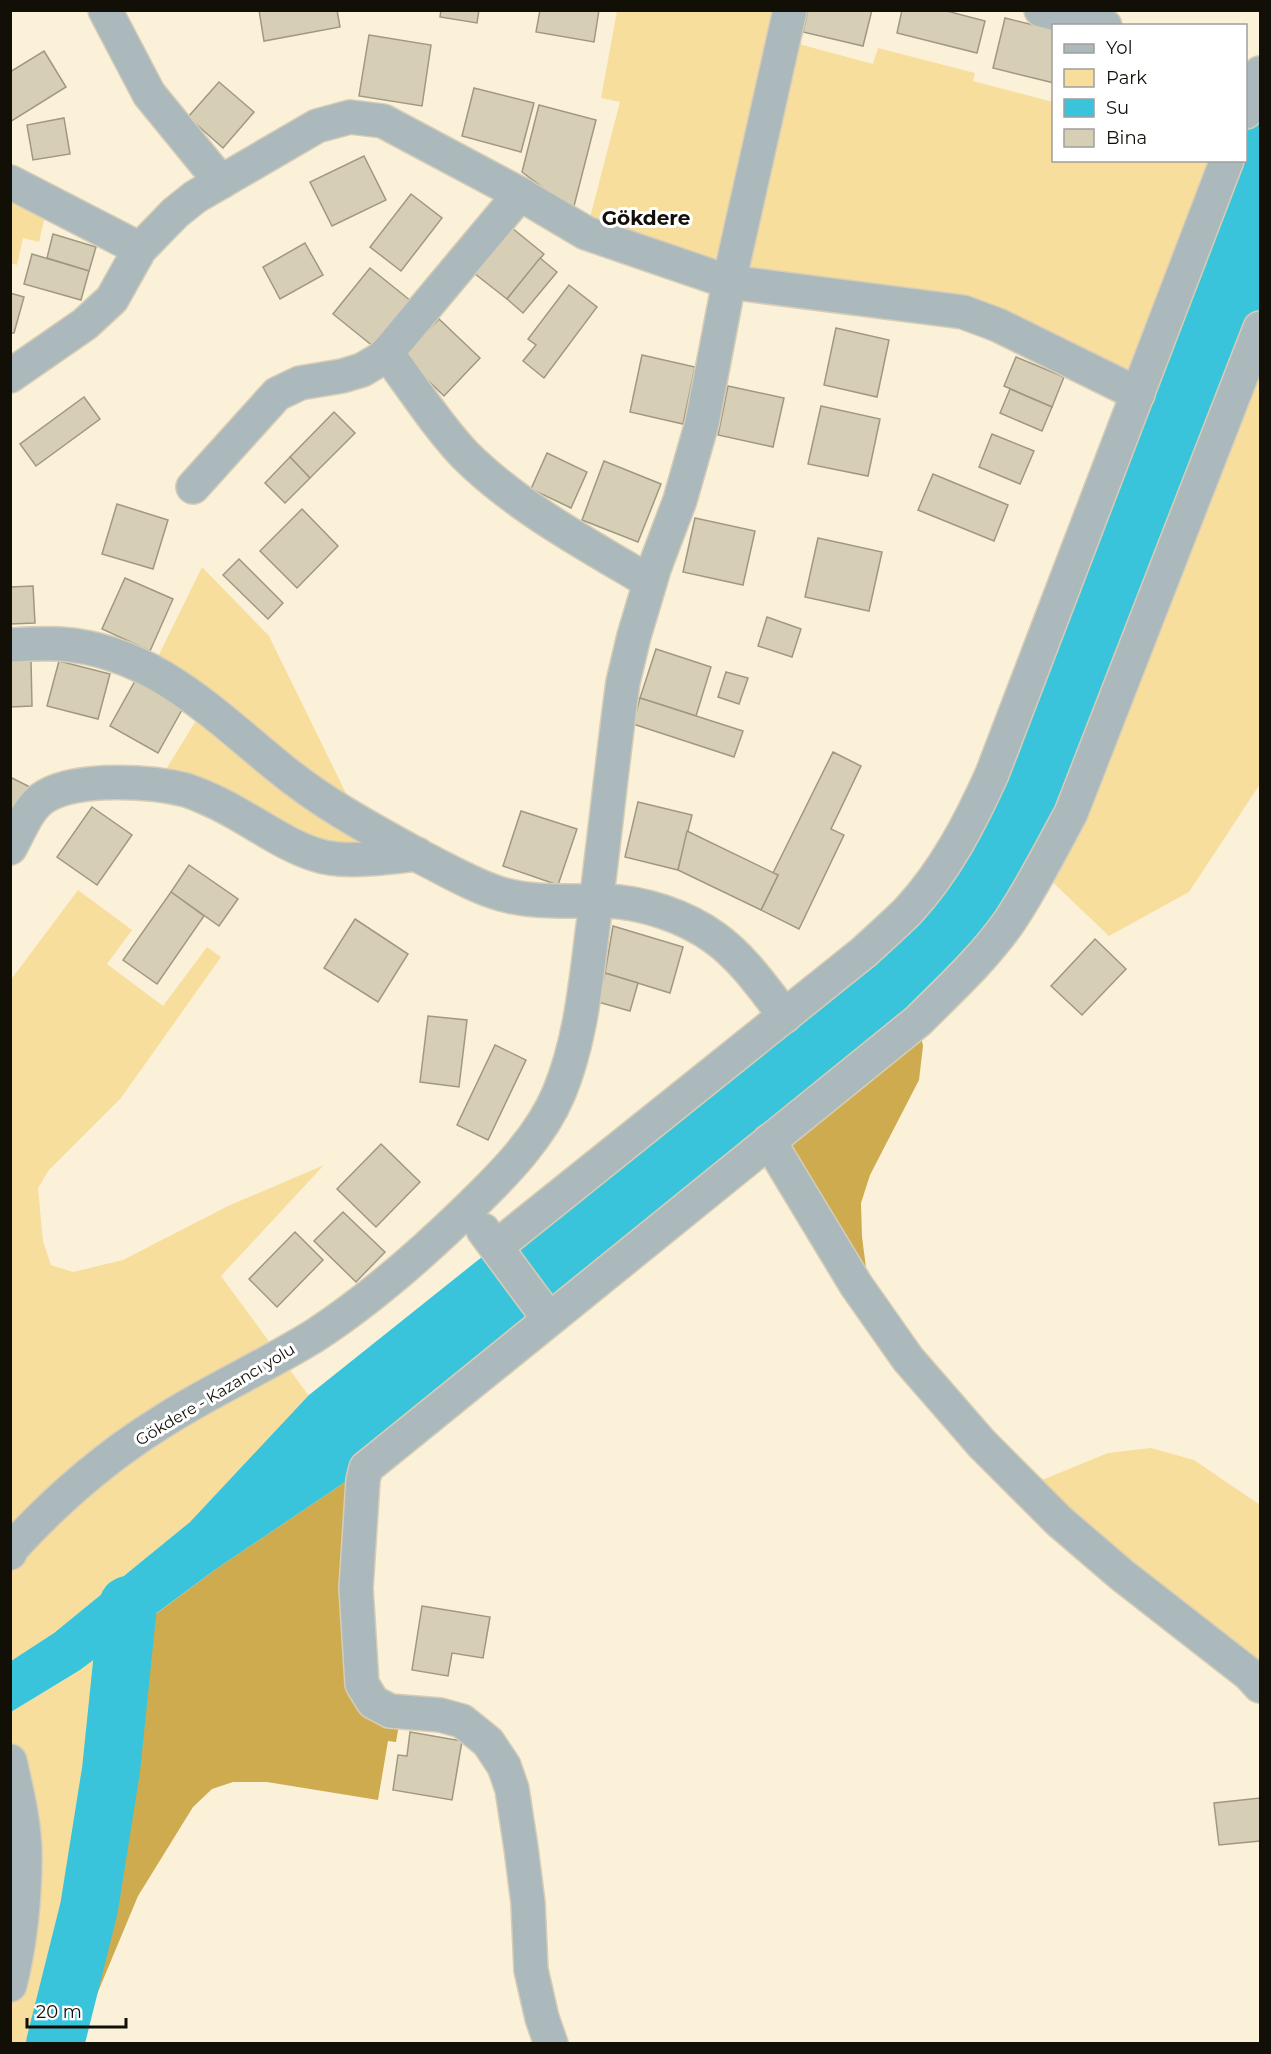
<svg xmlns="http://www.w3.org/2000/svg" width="1271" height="2054" font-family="Montserrat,sans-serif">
<rect width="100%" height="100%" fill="#fbf1d9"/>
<g fill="#f8de9d">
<polygon points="617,11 790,11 784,40 873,64 878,48 975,73 973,81 1053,102 1054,160 1227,161 1138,394 998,325 729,282 586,233 620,102 601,98"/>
<polygon points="11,182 48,203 39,242 23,238 17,265 11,263"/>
<polygon points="1260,328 1260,784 1189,892 1109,936 1040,870"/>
<polygon points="202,567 269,636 361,824 417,854 350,859 157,784 205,706 151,671"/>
<polygon points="78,890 132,930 107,964 163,1006 207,947 221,957 121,1098 49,1170 38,1188 43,1241 51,1265 73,1272 123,1260 228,1206 324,1165 221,1276 309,1396 190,1522 54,1633 11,1661 10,981"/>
<polygon points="1151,1448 1194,1460 1260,1505 1260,1686 1025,1487 1108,1453"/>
<polygon points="125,1637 111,1770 89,1908 56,2039 55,2043 11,2044 11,1712 80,1670"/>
</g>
<g fill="#cdab4e">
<polygon points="918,1021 923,1046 919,1080 870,1175 861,1203 862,1237 871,1306 769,1141"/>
<polygon points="366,1468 362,1684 401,1713 396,1742 388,1741 378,1800 267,1782 233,1782 212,1789 193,1807 138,1896 95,1999 84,2043 55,2044 89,1908 111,1770 125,1637 216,1569"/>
</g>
<polygon fill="#3ac4dc" points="1260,73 1260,328 1106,726 967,972 366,1468 216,1569 80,1670 11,1712 11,1661 54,1633 190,1522 309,1395 864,952 943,867 1227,161 1246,160 1246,112"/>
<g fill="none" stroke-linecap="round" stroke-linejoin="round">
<polyline stroke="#3ac4dc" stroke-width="58" points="55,2044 89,1908 111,1770 128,1605"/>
</g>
<g fill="#d7ceb6" stroke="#a19882" stroke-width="1.5">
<polygon points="259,10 337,10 340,27 264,41"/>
<polygon points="441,10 479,10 477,23 440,17"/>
<polygon points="540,10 599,10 594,42 536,32"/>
<polygon points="808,10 872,10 863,46 803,32"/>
<polygon points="902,10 943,10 985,21 977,53 897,33"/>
<polygon points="1005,18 1054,30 1054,83 993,68"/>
<polygon points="369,35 431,45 422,106 359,96"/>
<polygon points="44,51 66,87 10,122 10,72"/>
<polygon points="219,82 254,112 223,148 188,117"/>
<polygon points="474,88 534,103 521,152 462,136"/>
<polygon points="539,105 596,120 573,210 522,172"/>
<polygon points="64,118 70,154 33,160 27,125"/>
<polygon points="364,156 386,200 332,226 310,182"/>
<polygon points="411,194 442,218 401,271 370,247"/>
<polygon points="512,228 544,254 507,299 475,274"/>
<polygon points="53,234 96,247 89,271 47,258"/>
<polygon points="305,243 323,275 280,299 263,267"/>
<polygon points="32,254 89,271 81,300 24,284"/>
<polygon points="540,258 557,272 523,313 507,299"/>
<polygon points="370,268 411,301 374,347 333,314"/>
<polygon points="569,285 597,307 544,378 523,361 536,345 528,339"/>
<polygon points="10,293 24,297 14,333 10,333"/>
<polygon points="439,319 480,358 444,396 403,356"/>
<polygon points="836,328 889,340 877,397 824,385"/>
<polygon points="642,355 695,367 683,424 630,412"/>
<polygon points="1016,357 1064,377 1052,407 1004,386"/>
<polygon points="728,386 784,398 773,447 718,435"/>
<polygon points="1010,389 1052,407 1042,431 1000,413"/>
<polygon points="84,397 100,419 36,466 20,444"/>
<polygon points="821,406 880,419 868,476 808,464"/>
<polygon points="334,412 355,433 310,478 290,457"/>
<polygon points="992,434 1034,451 1020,484 979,467"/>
<polygon points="547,453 587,472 571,508 531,489"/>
<polygon points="290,457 310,478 285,503 265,483"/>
<polygon points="604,461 661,484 638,542 582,520"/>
<polygon points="933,474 1008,505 994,541 918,510"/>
<polygon points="117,504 168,520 153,569 102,554"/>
<polygon points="302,509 338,546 297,588 260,551"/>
<polygon points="695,518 755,531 743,585 683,572"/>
<polygon points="818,538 882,552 869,611 805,597"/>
<polygon points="239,559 283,603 268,619 223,575"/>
<polygon points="125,578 173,599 150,651 102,629"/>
<polygon points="33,586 35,623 10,624 10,587"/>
<polygon points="767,617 801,629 792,657 758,646"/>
<polygon points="656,649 711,667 696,716 640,698"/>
<polygon points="31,660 32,706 10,707 10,661"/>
<polygon points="59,661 110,674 98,719 47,706"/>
<polygon points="726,672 748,678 739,704 718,697"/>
<polygon points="135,681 183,708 158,753 110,726"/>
<polygon points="640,698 743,731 734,757 633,724"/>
<polygon points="833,752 861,766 831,829 844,835 799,929 761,910 778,875 773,873"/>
<polygon points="10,777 30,787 10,812"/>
<polygon points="638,802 692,815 678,870 625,857"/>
<polygon points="92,807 132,835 97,885 57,857"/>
<polygon points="521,811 577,829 558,885 503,866"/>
<polygon points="687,831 778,875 761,910 678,870"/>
<polygon points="189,865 238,899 219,926 171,892"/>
<polygon points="171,892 204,916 157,984 123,960"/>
<polygon points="355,919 408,954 378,1002 324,968"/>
<polygon points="613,926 683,947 670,993 605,973"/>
<polygon points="1095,939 1126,969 1082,1015 1051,986"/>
<polygon points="605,973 638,983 630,1011 598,1002"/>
<polygon points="428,1016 467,1020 459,1087 420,1082"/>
<polygon points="495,1045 526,1060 488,1140 457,1125"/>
<polygon points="381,1144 420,1182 376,1227 337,1189"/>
<polygon points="343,1212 385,1252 356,1282 314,1241"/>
<polygon points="295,1232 323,1260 277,1307 249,1279"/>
<polygon points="422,1606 490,1617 483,1658 452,1653 448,1676 412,1670"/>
<polygon points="410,1732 462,1741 452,1800 393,1790 398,1755 407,1756"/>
<polygon points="1260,1798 1260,1841 1219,1845 1214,1803"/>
</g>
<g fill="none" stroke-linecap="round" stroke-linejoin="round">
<g stroke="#d6cdb7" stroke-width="36">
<g id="minor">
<polyline points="105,10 149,94 221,182"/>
<polyline points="1041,10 1105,26"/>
<polyline points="1246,112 1260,73"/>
<polyline points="10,182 140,249"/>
<path d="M520,194l-133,159c24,32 51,74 78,102 52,52 123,90 185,127"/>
<polyline points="10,376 85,324 112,299 140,249 175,213 195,197 317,126 350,117 383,121 520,194 586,233 729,282 963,312 998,325 1138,394"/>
<polyline points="193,487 277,394 300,383 342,376 362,370 379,360 387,353"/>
<path d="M10,645c17,-1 34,-2 50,-1 93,6 154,71 221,125 44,36 93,62 142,89 26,13 51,28 78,36 34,10 70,6 104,7 37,1 80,15 110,37 28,20 49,51 70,78"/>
<path d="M10,848c10,-17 18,-42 36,-52 32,-19 105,-15 140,-6 10,3 20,8 29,12 33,15 68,43 102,53 25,9 73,2 100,-1"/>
<polyline points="769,1141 856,1285 908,1359 982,1444 1059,1521 1122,1575 1249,1674 1260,1686"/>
<polyline points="483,1230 549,1319"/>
<path d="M496,1247l368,-295c15,-14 30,-27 44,-41 37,-40 62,-88 84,-137l235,-614"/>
<path d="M10,1553l2,-5c44,-48 92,-90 148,-125 49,-32 104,-56 154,-87 57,-37 109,-83 158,-131 33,-32 69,-69 87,-112 22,-53 27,-112 34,-167 11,-82 19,-163 30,-244l11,-46 20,-67 26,-69 22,-77 27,-141 61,-272"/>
<path d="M10,1761c7,31 15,63 15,95 0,42 -5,88 -15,129"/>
<path d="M551,2044l-9,-26 -11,-48 -3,-67 -7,-55 -9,-59 -8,-23 -16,-24 -26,-21 -22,-6 -50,-4 -17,-9 -11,-18 -6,-96 7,-108 3,-12 552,-447c31,-31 65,-62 91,-99 23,-34 42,-72 62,-109l189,-485"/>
</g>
</g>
<use href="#minor" stroke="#acb9bc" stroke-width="33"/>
</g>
<g text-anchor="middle" stroke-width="6" stroke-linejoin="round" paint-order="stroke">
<g font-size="16" fill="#120f07" stroke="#fff">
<text transform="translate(215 1394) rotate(-31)" y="6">Gökdere - Kazancı yolu</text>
</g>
<g font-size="20" font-weight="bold" fill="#120f07" stroke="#fff">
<text x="646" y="225">Gökdere</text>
</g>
</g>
<rect width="1271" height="2054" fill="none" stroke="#120f07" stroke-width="24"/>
<rect x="1052" y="24" width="195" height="138" fill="#ffffff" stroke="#a09f9c" stroke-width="1.5"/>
<rect x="1064" y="44" width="30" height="9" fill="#acb9bc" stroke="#a09f9c" stroke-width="1.5"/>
<text x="1106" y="54" font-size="18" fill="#120f07">Yol</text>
<rect x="1064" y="69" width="30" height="18" fill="#f8de9d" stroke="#a09f9c" stroke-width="1.5"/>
<text x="1106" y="84" font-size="18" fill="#120f07">Park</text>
<rect x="1064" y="99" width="30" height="18" fill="#3ac4dc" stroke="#a09f9c" stroke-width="1.5"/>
<text x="1106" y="114" font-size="18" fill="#120f07">Su</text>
<rect x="1064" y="129" width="30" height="18" fill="#d7ceb6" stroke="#a09f9c" stroke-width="1.5"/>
<text x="1106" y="144" font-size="18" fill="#120f07">Bina</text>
<path d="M27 2018v9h99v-9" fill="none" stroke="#120f07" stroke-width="3"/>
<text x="36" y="2018" font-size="18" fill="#120f07" stroke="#ffffff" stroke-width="4.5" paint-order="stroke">20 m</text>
</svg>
